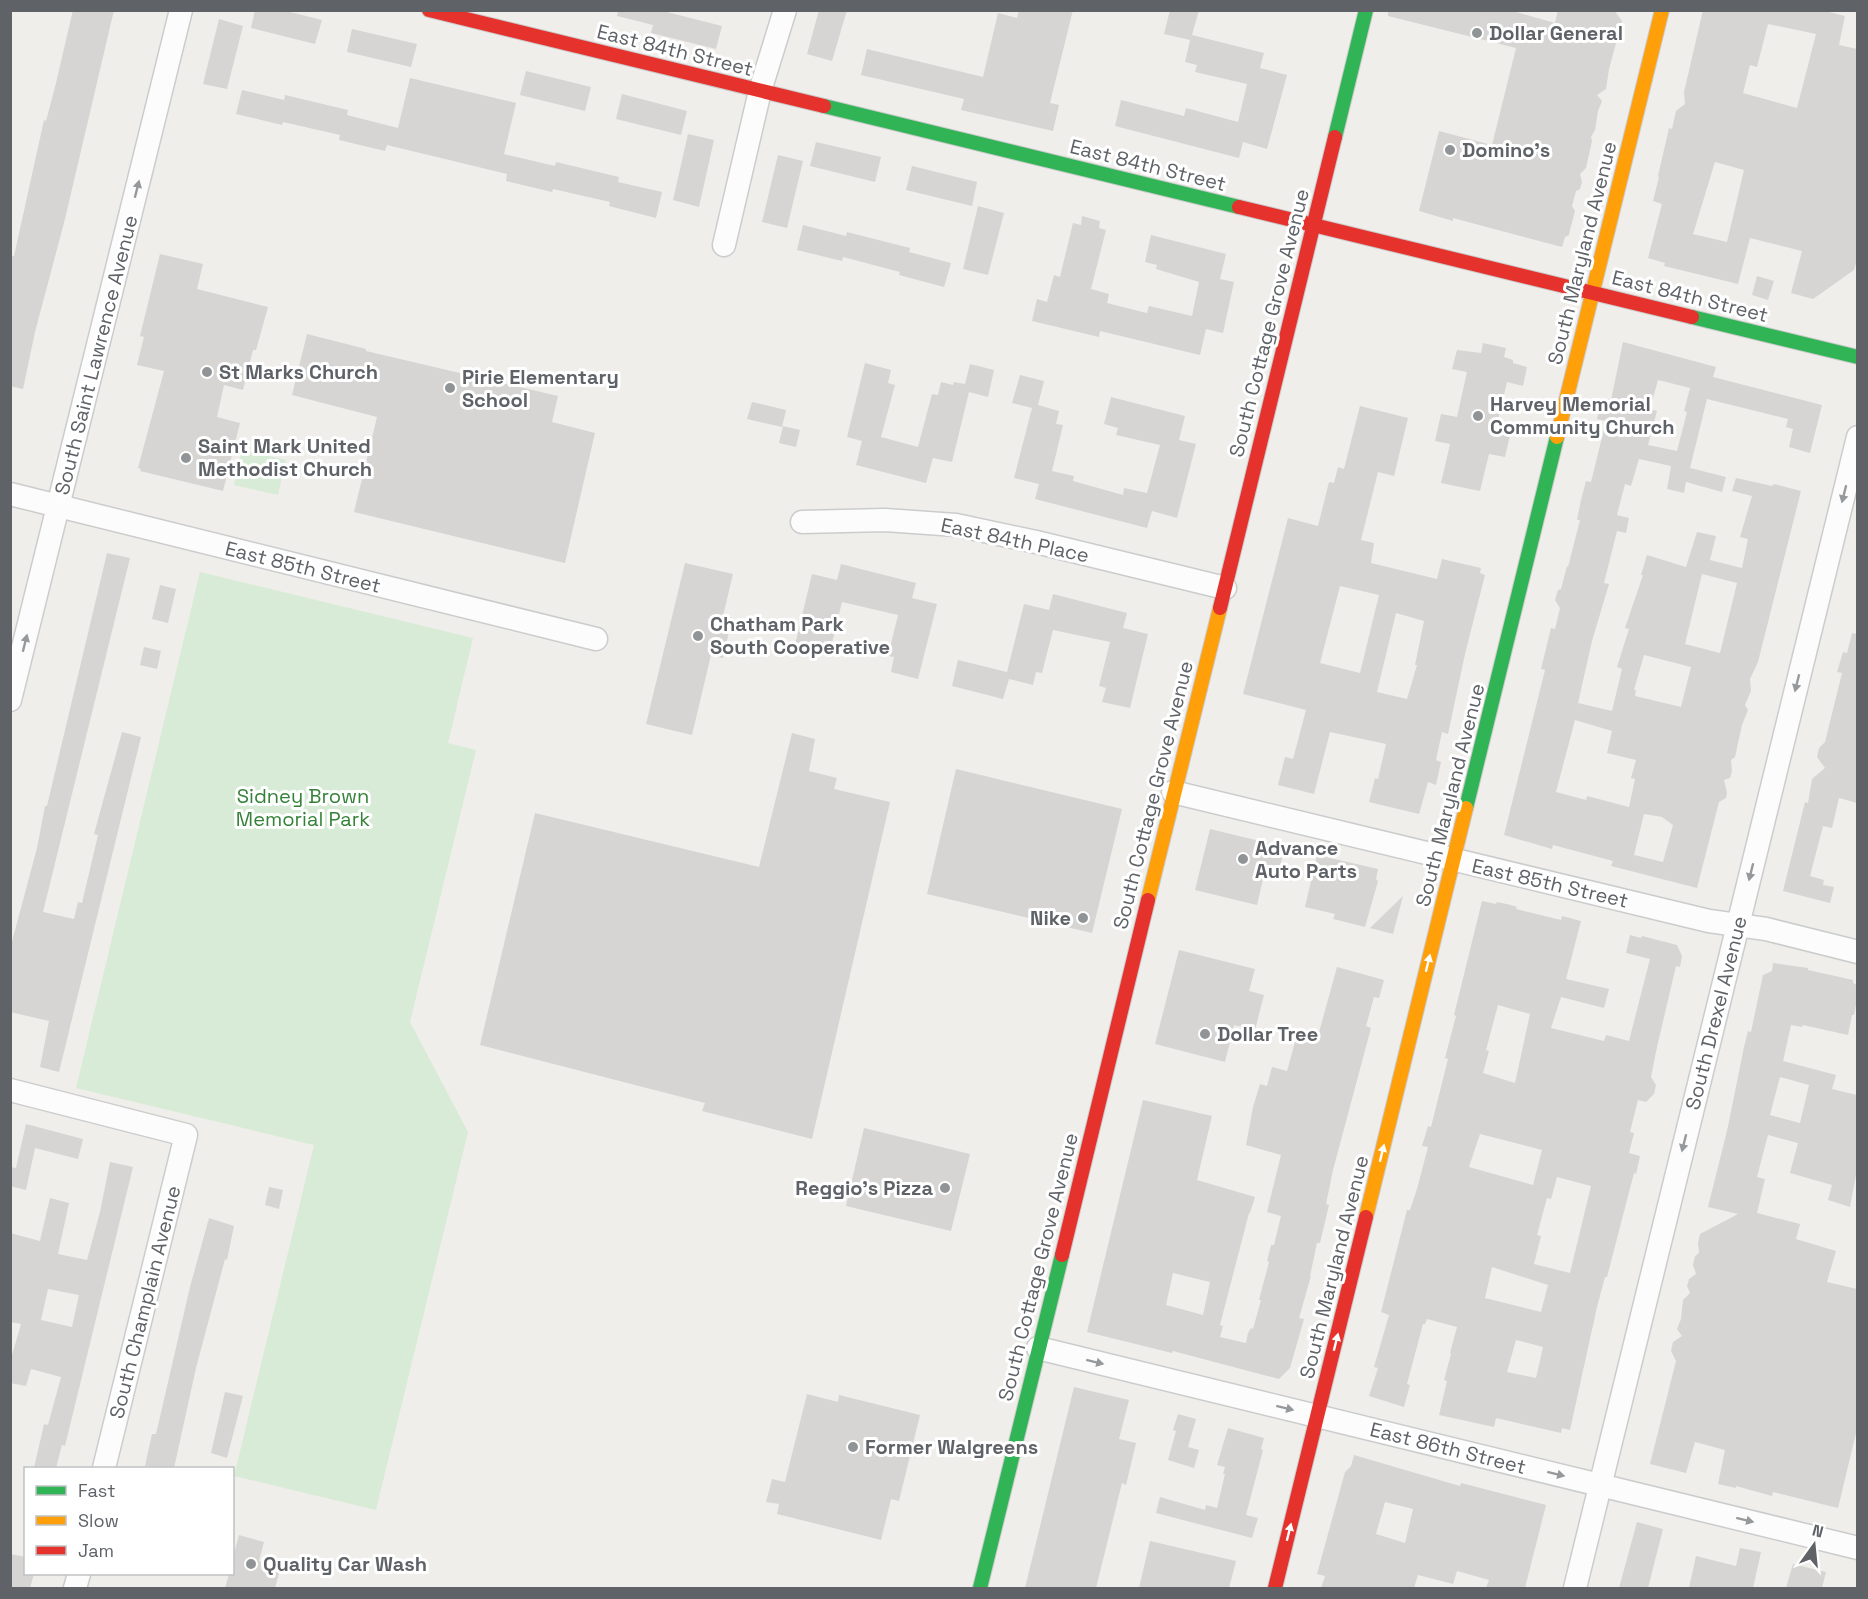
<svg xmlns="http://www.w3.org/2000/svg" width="1868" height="1599" font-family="'Space Grotesk',sans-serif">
<rect width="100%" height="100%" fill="#efeeea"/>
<g fill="#d8ebd6">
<polygon points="242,450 286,460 278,495 234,485"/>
<polygon points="200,572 473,638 448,743 476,750 410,1022 468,1132 376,1510 234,1476 314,1145 76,1088"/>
</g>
<g fill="#d6d5d3" fill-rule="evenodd">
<polygon points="73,10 114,10 65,219 35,332 23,389 10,386 10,256 14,256 44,120 46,121 55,87"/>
<polygon points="255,10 282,10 322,20 315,44 251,28"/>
<polygon points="618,10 659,10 722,26 716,49 651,33 653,25 617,16"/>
<polygon points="819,10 847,10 832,61 807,54"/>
<polygon points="1019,10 1073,10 1050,103 1059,105 1053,131 961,110 964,99 861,75 867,49 983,77 998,13 1017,18"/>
<polygon points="1170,10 1199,10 1192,35 1264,53 1260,68 1287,75 1267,149 1243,142 1239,158 1115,126 1121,100 1184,116 1186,108 1238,122 1247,84 1195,72 1197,65 1185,62 1190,40 1164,34"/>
<polygon points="1388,10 1509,10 1555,23 1558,10 1614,10 1622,21 1609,69 1606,89 1597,95 1602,101 1598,111 1595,130 1591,137 1592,141 1586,168 1580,174 1582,182 1580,189 1576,191 1572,206 1575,211 1570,230 1569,235 1565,237 1562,247 1453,218 1453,221 1419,211 1439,131 1492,145 1516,48 1388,16"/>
<path d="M1703,10h118l24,6 -6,29 18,4v211l-3,10 -41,29 -22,-6 11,-42 -52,-13 -12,46 -74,-18 1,-3 -17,-5 14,-54 -9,-3 6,-24 -1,-1 11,-48 3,1 4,-18 9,-7 -1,-12zM1768,24l48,10 -19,74 -54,-15 7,-28 7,2zM1715,162l29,8 -17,72 -34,-8z"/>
<polygon points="219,19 243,26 227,89 203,84"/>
<polygon points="352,29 417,44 411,67 347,52"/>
<polygon points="526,71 591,87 585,111 520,95"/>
<polygon points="410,78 516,103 504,154 555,166 556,162 619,177 618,182 662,192 656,218 609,206 610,202 553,189 552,192 506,181 507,174 387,145 385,151 339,140 340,135 283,122 282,125 236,114 242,90 284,100 285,95 348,110 347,115 398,128"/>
<polygon points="622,94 687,111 681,135 616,119"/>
<polygon points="688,134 714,140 699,207 673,200"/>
<polygon points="816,142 881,157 875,182 810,166"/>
<polygon points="778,155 803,161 787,228 762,222"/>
<polygon points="912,166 977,182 972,206 906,190"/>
<polygon points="978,206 1004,213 988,275 963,269"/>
<polygon points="1082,216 1100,221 1099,228 1106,230 1091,289 1109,294 1107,303 1147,313 1149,306 1192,316 1199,282 1156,269 1157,265 1145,262 1151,235 1226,254 1220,279 1234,282 1223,333 1206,329 1200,355 1100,331 1099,337 1032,321 1037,299 1047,302 1054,275 1060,277 1073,223 1081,225"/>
<polygon points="803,225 846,236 847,232 910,248 909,252 951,263 944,287 899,275 900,272 843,257 842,261 797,250"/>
<polygon points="160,254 203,264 197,289 268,307 256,350 253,350 243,390 224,385 217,417 240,423 223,491 140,471 141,469 138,468 164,371 137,365 144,337 140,336"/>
<polygon points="1757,276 1774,281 1768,300 1752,295"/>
<polygon points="307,334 366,349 366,351 558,396 552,422 595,433 565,563 354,512 377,417 292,395"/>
<path d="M1623,342l93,25 -3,10 109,28 -12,48 -21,-6 4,-18 -7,-2 2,-8 -81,-20 -17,69 36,9 -4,15 -36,-10 -2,11 -17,-4 4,-23 -32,-7 -8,27 -6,-2 -8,31 12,3 -3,15 -9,-2 -13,52 5,1 -17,57 -14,62 34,8 10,-42 -5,-2 12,-38 -4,-1 18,-53h-2l6,-20 39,12 11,-35 19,4 -6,24 32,8 6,-29 -8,-2 12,-41 -20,-5 4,-13 36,8 2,-2 27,7 -43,171 -8,17 1,12 -6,14 3,5 -6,15 -7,32 -4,3 1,11 -2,7 -6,2 3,13 -1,5 -7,4 -22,86 -86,-22 2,-5 -60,-16 -1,4 -48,-14 41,-165 -4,-1 10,-41 4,1 5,-21 -5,-8 3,-10 3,-1 6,-23 1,1 12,-47h-3l4,-20 5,-19 5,1 15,-61 -9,-2 5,-21 9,2zM1658,380l32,8 -6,23 3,1 -10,39 -29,-6 9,-34 -7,-2zM1702,574l35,9 -17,70 -35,-9zM1644,655l47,12 -10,40 -46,-11 1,-6h-2zM1575,720l37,11 -5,22 29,7 -5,18 4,1 -6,28 -42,-11 -1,4 -30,-8zM1644,814l18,3 11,8 -10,37 -29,-7z"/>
<polygon points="1483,343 1506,348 1504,357 1513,360 1513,363 1527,367 1523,386 1507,382 1496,428 1511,431 1505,457 1489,454 1480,491 1441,483 1450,444 1435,441 1441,414 1457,417 1467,372 1452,369 1457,350 1481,353"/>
<polygon points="865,363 891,370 888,383 895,385 881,437 918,447 932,394 938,395 941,382 953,385 954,382 965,384 970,364 994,370 988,397 969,392 952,462 933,458 926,483 856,465 862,441 847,437"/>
<polygon points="1020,375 1044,381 1038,405 1059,411 1056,424 1063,425 1052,471 1074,476 1073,481 1123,495 1124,488 1147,493 1160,445 1116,435 1118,428 1104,424 1111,397 1185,416 1179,440 1196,444 1177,518 1152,511 1147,528 1035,499 1039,484 1014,478 1032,408 1012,403"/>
<polygon points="752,402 786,410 782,427 747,419"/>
<path d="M1360,406l48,12 -14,58 -16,-4 -17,68 13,3 -3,20 66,16 5,-20 39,9 -1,5 5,2 -20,79 -17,80 -6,-2 -6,28 5,2 -5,23 -8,-3 -9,32 -50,-12 6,-24 3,1 8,-35 -56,-12 -16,62 -36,-9 7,-28 8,2 13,-49 -63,-16 45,-176 30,8 11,-44 5,1 4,-16 6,2zM1340,586l39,9 -19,78 -40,-10zM1396,613l28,8 -9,44h2l-10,34 -30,-7z"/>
<polygon points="783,426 800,430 796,447 779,443"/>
<polygon points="107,553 130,558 43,912 74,919 78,902 82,903 98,835 94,834 122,732 141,737 59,1072 40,1067 49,1021 10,1012 10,949 37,848 45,806 47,806"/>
<polygon points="685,563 733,574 723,616 732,618 723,658 711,655 692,735 646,724"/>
<polygon points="841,564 916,583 912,598 937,604 918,679 891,672 894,657 888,656 898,615 842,602 832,643 824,641 821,655 794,649 812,574 837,580"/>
<polygon points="160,585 176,589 168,623 152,619"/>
<polygon points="1053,594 1127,613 1123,628 1148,634 1130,708 1102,702 1106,688 1099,686 1110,642 1053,630 1042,673 1036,672 1033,685 1009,679 1003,699 952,686 958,660 1007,672 1024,604 1049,610"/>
<polygon points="1852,633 1857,634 1857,803 1839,798 1832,828 1823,826 1810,876 1824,880 1823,885 1834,887 1830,903 1783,891 1805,802 1808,803 1812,779 1825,768 1817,757 1819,748 1825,742 1842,673 1837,672 1843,652 1847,653"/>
<polygon points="144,647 161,651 157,669 140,665"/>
<polygon points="792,733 815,739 809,771 837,778 834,789 890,802 812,1139 702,1111 705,1103 480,1045 535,813 759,867"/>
<polygon points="956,769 1122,809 1092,933 927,894"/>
<polygon points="1210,829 1285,847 1278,874 1265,871 1257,905 1195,890"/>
<polygon points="1317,855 1378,869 1376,879 1378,881 1365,927 1333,919 1335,914 1305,907"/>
<polygon points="1403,896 1393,934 1370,928"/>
<path d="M1482,901l14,3 1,-2 14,3 6,2 -1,2 45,11 1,-4 19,5 -15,58 43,10 -5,19 -43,-11 -10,31 53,13 2,-6 23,6 21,-82 -24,-6 4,-18 11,3 1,-2 35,9 5,11 -2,11 -4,-1 -19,81 -6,30 5,8 -2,9 -8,8 -8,-2 -8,32 4,1 -5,20 11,3 -4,18 -2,-1 -27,104h-2l-8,30 -27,123 -8,-2 -1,5 -65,-15 -2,9 -55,-12 8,-34 -3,-1 7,-26 -1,-1 7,-26 -30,-8 -2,5h-2l-16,60 3,1 -6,22 -35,-11 9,-28 -4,-1 15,-52 -8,-3 26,-102h3l7,-21 11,-42 -6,-1 6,-20 3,1 17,-68 -3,-1 11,-42 -2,-1zM1498,1005l32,9 -15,69 -32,-10 6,-22 -3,-1zM1480,1134l62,16 -9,35 -64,-18zM1557,1177l34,9 -21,87 -36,-9 7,-28 -4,-1 10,-37 4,1zM1492,1267l56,18 -7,27 -56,-14zM1516,1340l27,7 -7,31 -29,-6z"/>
<polygon points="1179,950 1255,969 1249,991 1264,995 1255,1030 1234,1025 1225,1062 1155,1044"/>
<path d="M1773,963l35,5v2l45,10v3l4,2v15l-3,15h-2l-4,20 -45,-10 -1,2 -11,-2 -8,36 53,14 -4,14 25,6v75l-7,37 -22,-7 4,-15 -42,-12 8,-30 -30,-8 -11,42 8,2 -8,34 43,11 -4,15 40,12 -9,31 30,7v140l-19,79 -65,-16 -1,4 -36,-10v2l-18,-4 7,-34 -30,-8 -9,31 -36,-9 26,-103 -5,-10 2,-9 9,-6 -5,-7 4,-10 2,-19 7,-7 -3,-7 2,-7 7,-5 -3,-9 2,-9 4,-3 -1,-10 2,-9 38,-20 -30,-7 19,-76 17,-84 4,-16 3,1 12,-57 9,-4zM1780,1077l29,8 -9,38 -30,-8z"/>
<path d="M1337,967l47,13 -5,18 -5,-1 -8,29 5,2 -38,142 -7,34 3,1 -9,38h-3l-7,33h1l-12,42 5,1 -14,49 -11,11 -106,-28 -1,2 -85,-21 56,-232 69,16 -15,64 58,17 -5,16h-1l-29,112 3,1 -3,11 26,6 2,-10 3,-5 2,1 8,-29h-2l10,-38 -2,-1 4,-16h3l7,-29 -14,-4 14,-57 -35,-10 7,-38 7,-23 7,2 5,-19 15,4 11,-40 20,5zM1173,1273l37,9 -7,33 -37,-10z"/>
<polygon points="26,1124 83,1139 78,1159 35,1148 26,1190 10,1186 10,1167 16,1168"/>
<polygon points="864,1128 970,1154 951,1231 846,1206"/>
<path d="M110,1162l23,5 -68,279 -3,-1 -6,23h-22l10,-44 4,1 13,-48 -30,-8 -5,17 -16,-3v-21l11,-38 -11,-2v-89l30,8 10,-43 19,5 -11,51 29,6 13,-48zM48,1289l31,6 -7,32 -31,-7z"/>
<polygon points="269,1187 283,1190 279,1209 265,1205"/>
<polygon points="209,1218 234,1226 227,1260 225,1259 196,1368 174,1468 145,1466 152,1434 156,1434 190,1287"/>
<polygon points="1074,1387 1129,1400 1119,1439 1136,1443 1126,1485 1122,1483 1096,1588 1025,1588"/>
<polygon points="225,1392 243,1396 227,1458 211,1453"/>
<polygon points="807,1394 838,1402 839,1395 920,1415 899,1501 891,1499 881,1540 777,1514 779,1504 766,1502 772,1479 785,1482"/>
<polygon points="1178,1414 1196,1419 1188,1447 1199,1450 1194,1468 1168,1460 1176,1431 1173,1430"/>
<polygon points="1228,1428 1264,1438 1261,1449 1263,1450 1246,1515 1258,1518 1252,1538 1156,1513 1160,1497 1205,1510 1206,1505 1217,1508 1225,1474 1223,1474 1225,1467 1217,1465"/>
<path d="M1354,1455l106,31 1,-3 85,22 -21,83h-39l3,-8 -32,-9 -4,13 -35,-9 -4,13h-93l4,-12 -8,-2 28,-102 6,-6zM1385,1502l28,7 -8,34 -29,-9z"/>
<polygon points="1637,1522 1663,1529 1648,1588 1619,1588"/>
<polygon points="239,1535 264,1542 259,1561 281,1566 275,1588 225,1588 229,1574 232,1574 232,1561"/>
<polygon points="1150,1541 1236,1561 1229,1588 1139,1588"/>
<polygon points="1740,1548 1761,1552 1753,1588 1689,1588 1696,1556 1736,1566"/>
<polygon points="10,1554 26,1557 26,1574 34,1574 30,1588 10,1588"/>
<polygon points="1793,1564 1826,1572 1822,1588 1786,1588"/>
</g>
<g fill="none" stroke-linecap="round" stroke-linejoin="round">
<g stroke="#cbcccc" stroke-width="25">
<g id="street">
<polyline points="724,245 760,91 785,10"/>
<polyline points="10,494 596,639"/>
<polyline points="802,522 885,520 956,525 1036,542 1225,588"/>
<polyline points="10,700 181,10"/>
<polyline points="1173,792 1709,921 1766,929 1858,952"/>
<polyline points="10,1090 186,1135 104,1468"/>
<polyline points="1038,1348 1858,1548"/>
<polyline points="75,1588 79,1574"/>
<polyline points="1575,1588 1858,437"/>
</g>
</g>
<g stroke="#cacacb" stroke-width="16">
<g id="fast">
<polyline points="824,106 1239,207"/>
<polyline points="1335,137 1366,10"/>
<polyline points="1692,317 1858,357"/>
<polyline points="1466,808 1557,437"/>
<polyline points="980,1588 1062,1255"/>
</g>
</g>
<g stroke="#cacacb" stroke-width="16">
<g id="slow">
<polyline points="1557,437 1662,10"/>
<polyline points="1148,900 1220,608"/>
<polyline points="1366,1217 1466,808"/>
</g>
</g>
<g stroke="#cacacb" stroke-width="16">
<g id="jam">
<polyline points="429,10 824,106"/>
<polyline points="1239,207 1692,317"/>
<polyline points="1220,608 1335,137"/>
<polyline points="1062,1255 1148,900"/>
<polyline points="1275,1588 1366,1217"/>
</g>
</g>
<use href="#street" stroke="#fdfcfc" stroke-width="22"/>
<use href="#fast" stroke="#30b455" stroke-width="14"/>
<use href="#slow" stroke="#ff9f0a" stroke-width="14"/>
<use href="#jam" stroke="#e5322d" stroke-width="14"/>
</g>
<defs><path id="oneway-solid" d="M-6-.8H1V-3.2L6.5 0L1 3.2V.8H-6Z" transform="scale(1.5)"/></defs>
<g fill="#96999c">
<use href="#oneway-solid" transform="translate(137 189) rotate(-76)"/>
<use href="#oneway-solid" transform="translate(1844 494) rotate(104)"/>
<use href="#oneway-solid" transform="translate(25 643) rotate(-76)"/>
<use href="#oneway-solid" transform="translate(1797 683) rotate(104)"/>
<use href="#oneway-solid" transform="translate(1751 872) rotate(104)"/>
<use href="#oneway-solid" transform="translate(1684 1143) rotate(104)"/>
<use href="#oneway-solid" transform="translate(1095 1362) rotate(14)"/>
<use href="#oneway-solid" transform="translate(1285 1408) rotate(14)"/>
<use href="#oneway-solid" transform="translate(1556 1474) rotate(14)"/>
<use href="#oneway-solid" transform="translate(1745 1520) rotate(14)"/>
</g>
<g fill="#fff">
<use href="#oneway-solid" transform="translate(1428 963) rotate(-76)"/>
<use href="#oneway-solid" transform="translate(1382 1153) rotate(-76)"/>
<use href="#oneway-solid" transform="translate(1336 1342) rotate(-76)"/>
<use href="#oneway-solid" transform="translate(1289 1532) rotate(-76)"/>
</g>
<g fill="#919496" stroke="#fff" stroke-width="2">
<circle cx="1477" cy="33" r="6"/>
<circle cx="1450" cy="150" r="6"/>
<circle cx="207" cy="372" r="6"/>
<circle cx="450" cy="388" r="6"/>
<circle cx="1478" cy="416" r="6"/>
<circle cx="186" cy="458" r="6"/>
<circle cx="698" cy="636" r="6"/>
<circle cx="1243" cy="859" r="6"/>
<circle cx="1083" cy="918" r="6"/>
<circle cx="1205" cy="1034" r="6"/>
<circle cx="945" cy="1188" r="6"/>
<circle cx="853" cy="1447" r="6"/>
<circle cx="251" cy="1564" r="6"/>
</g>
<g text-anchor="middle" stroke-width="6" stroke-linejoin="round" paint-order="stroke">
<g font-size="20" font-weight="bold" fill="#5f6368" stroke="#fff" text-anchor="start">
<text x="1489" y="40">Dollar General</text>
<text x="1462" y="157">Domino's</text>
<text x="219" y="379">St Marks Church</text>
<text x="462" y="384">Pirie Elementary<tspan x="462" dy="23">School</tspan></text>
<text x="1490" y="411">Harvey Memorial<tspan x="1490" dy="23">Community Church</tspan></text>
<text x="198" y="453">Saint Mark United<tspan x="198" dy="23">Methodist Church</tspan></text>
<text x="710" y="631">Chatham Park<tspan x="710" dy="23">South Cooperative</tspan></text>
<text x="1255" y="855">Advance<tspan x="1255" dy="23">Auto Parts</tspan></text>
<text x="1071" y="925" text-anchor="end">Nike</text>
<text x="1217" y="1041">Dollar Tree</text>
<text x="933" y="1195" text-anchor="end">Reggio's Pizza</text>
<text x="865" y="1454">Former Walgreens</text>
<text x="263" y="1571">Quality Car Wash</text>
</g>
<g font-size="20" fill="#5f6368" stroke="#fff">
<text transform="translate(675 50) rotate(14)" y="7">East 84th Street</text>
<text transform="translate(1148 165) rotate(14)" y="7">East 84th Street</text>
<text transform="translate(1582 253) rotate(-76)" y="7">South Maryland Avenue</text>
<text transform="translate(1690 296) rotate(14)" y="7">East 84th Street</text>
<text transform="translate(1269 323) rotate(-76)" y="7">South Cottage Grove Avenue</text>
<text transform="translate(96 355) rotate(-76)" y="7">South Saint Lawrence Avenue</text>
<text transform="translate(1015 540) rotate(12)" y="7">East 84th Place</text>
<text transform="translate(303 567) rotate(14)" y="7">East 85th Street</text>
<text transform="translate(1153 795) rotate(-76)" y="7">South Cottage Grove Avenue</text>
<text transform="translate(1450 795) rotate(-76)" y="7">South Maryland Avenue</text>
<text transform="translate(1550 883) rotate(13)" y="7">East 85th Street</text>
<text transform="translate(1716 1013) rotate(-76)" y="7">South Drexel Avenue</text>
<text transform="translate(1038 1267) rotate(-76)" y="7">South Cottage Grove Avenue</text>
<text transform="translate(1334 1267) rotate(-76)" y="7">South Maryland Avenue</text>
<text transform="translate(145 1302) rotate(-76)" y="7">South Champlain Avenue</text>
<text transform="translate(1448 1448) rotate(14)" y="7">East 86th Street</text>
</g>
<g font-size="20" fill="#348238" stroke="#fff">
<text x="303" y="803">Sidney Brown<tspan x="303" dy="23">Memorial Park</tspan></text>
</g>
</g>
<rect width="1868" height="1599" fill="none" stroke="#5f6368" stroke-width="24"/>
<rect x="24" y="1467" width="210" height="108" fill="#ffffff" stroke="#bfc1c3" stroke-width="1.5"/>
<rect x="36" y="1486" width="30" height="9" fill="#30b455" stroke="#bfc1c3" stroke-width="1.5"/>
<text x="78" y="1497" font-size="18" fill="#5f6368">Fast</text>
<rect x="36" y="1516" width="30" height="9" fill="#ff9f0a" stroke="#bfc1c3" stroke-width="1.5"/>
<text x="78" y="1527" font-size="18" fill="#5f6368">Slow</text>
<rect x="36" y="1546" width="30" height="9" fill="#e5322d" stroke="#bfc1c3" stroke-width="1.5"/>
<text x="78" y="1557" font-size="18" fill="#5f6368">Jam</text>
<g transform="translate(1814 1545) rotate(15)" stroke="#ffffff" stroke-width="4.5" paint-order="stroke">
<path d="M0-4.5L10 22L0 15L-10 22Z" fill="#5f6368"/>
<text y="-9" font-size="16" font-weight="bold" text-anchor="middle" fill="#5f6368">N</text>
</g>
</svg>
